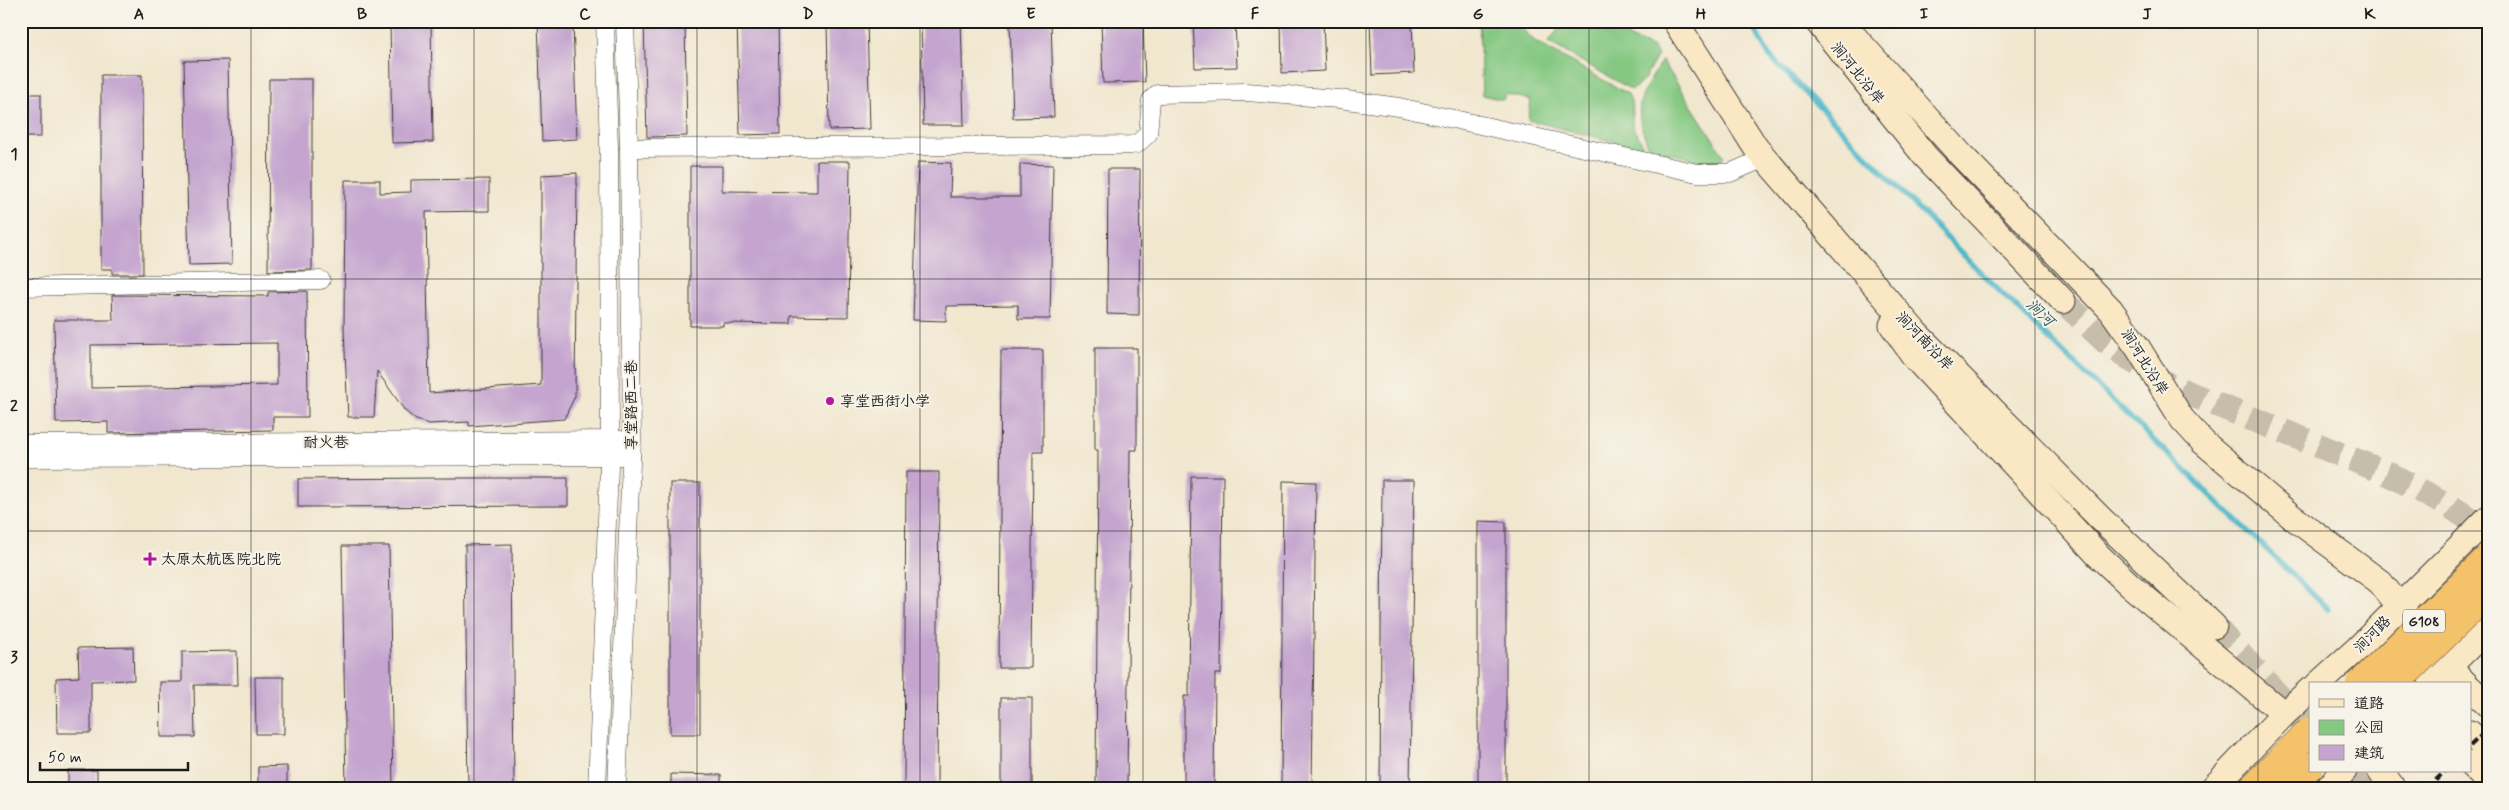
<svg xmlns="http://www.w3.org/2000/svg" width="2509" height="810" font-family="Mynerve,'LXGW WenKai TC',sans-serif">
<rect width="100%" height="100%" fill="#f7f3e8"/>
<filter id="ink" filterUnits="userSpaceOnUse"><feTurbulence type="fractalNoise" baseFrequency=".02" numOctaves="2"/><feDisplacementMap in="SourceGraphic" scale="10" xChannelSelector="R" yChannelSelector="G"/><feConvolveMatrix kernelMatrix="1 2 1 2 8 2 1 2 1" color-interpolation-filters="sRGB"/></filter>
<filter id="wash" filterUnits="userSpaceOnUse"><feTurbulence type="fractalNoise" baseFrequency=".0096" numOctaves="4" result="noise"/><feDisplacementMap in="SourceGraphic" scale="20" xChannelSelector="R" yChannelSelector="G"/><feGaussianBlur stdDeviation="1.12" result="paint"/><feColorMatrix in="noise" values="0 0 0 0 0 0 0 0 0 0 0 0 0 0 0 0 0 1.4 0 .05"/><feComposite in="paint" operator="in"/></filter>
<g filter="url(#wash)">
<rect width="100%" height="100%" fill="#f1e7cf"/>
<g fill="#84c882" stroke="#50724f">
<path d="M1479,21h39l8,12 10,9 92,52c7,11 2,21 5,33 2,7 9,11 9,19l-3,2 -111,-28 3,-20 -26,-6 -2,6 -21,-5z"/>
<polygon points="1559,21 1611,21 1630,38 1652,47 1658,55 1643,81 1632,90 1548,42 1557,31"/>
<path d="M1662,60l62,96 -2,4 -16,2 -57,-14c-18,-44 -9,-49 13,-88z"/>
</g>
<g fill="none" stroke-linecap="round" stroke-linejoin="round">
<polyline stroke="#4cb8c9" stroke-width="5.5" points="1750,21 1769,55 1982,274 2328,609"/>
</g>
<g id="blocks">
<g fill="#c5a5cf" fill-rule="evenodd">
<polygon points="390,21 431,21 433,142 392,143"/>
<polygon points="538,21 573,21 577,139 542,141"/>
<polygon points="644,21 685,21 687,136 647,137"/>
<polygon points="737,21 778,21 780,134 740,135"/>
<polygon points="827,21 867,21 870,129 829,130"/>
<polygon points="921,21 961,21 964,125 923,125"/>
<polygon points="1010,21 1051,21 1054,117 1013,118"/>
<polygon points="1101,21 1143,21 1145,82 1103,83"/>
<polygon points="1193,21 1235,21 1237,67 1195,68"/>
<polygon points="1281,21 1323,21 1325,71 1282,73"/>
<polygon points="1370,21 1412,21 1414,73 1372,75"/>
<polygon points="228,60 232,264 189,265 184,61"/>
<polygon points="101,75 142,75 143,274 112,274 112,269 101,269"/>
<polygon points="269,79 312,79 312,270 268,271"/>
<rect x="21" y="94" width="20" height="43"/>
<polygon points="817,161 850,161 848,317 791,316 791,324 723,323 723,326 690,326 690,166 722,166 722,191 817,192"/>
<polygon points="918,162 951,163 950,197 1020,197 1020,164 1053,165 1050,319 1018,319 1018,305 946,306 946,321 913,320"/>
<polygon points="1108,169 1140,169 1139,315 1107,314"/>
<polygon points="577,173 575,396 564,419 469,426 469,422 429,424 416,420 405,411 377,371 374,417 348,417 344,329 345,180 380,180 380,193 411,192 411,180 489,179 489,211 426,212 429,393 541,385 541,175"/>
<path d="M307,291l1,126h-35v13l-165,3v-11l-52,1 -2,-103h59l-1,-25 156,1v-4zM277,343v42l-186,3v-43z"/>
<polygon points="1095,348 1137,348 1137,450 1130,450 1127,789 1096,789 1098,450 1095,450"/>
<polygon points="1001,350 1043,350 1043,452 1033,452 1031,668 999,668"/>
<polygon points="906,472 939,472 937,789 904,789"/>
<polygon points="1191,476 1223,476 1221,674 1215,674 1214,789 1184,789 1184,696 1189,696"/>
<polygon points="439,478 568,478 568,506 298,507 298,479"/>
<polygon points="1382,480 1414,480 1410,789 1380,789"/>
<polygon points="1283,481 1316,482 1312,789 1281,789"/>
<rect x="670" y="483" width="30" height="251"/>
<polygon points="1478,521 1506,522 1506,789 1478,789"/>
<polygon points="512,544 514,789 468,789 465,545"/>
<polygon points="342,546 389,546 393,789 346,789"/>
<polygon points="133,647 134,680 91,681 91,733 57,733 56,678 79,677 78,648"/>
<polygon points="237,651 238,685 194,685 195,737 161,737 160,682 182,682 182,652"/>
<polygon points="255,677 284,677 284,734 256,734"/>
<rect x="1001" y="698" width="31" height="91"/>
<polygon points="287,766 287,789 258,789 258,767"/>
<rect x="68" y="770" width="29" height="19"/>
<polygon points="671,774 721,775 721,789 671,789"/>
</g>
</g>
</g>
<g filter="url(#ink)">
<use href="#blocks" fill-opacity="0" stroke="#3c3a37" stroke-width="1"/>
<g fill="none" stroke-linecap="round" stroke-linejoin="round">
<g stroke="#c6beab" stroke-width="25" stroke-dasharray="25 12" stroke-linecap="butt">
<polyline points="2063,301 2106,342 2168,385 2389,474 2451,507 2488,531"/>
<polyline points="2214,626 2310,730"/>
<polyline points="2349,771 2365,789"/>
</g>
<g stroke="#3c3a37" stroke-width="19">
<g id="street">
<polyline points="629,148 1131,145 1137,144 1148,134 1151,100 1157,94 1246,92 1339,99 1399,107 1697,173 1730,173 1764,158"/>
<polyline points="21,287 321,280"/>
<polyline points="21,444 621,440"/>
<polyline points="21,458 621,456"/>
<polyline points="597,789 610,440 609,148 605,21"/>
<polyline points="617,789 632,440 629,148 625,21"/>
</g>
</g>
<g stroke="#3c3a37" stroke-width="27">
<g id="secondary">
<polyline points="1675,21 1756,148 1916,333 2100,518 2214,626"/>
<polyline points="1817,21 1925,156 2063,301"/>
<polyline points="1840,21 1962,156 2111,310 2138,348 2182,419 2203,442 2291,516 2380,582 2449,667 2466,684"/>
<polyline points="1892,325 1916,359 2099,556 2131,586 2284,714"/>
<polyline points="2318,684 2357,649 2488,518"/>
<polyline points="2431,684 2488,628"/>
<polyline points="2470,688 2488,705"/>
<polyline points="2470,733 2488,751"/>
<polyline points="2470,764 2488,782"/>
<polyline points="2380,771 2394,789"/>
<polyline points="2212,789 2284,714 2310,690"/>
<polyline points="2327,789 2344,771"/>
</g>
</g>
<use href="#street" stroke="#fff" stroke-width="18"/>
<use href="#secondary" stroke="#fae7c3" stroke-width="25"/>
<g stroke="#1c1c1c" stroke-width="4" stroke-dasharray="8 4" stroke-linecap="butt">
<polyline points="2470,746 2488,729"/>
<polyline points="2427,789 2445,771"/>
<polyline points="2480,789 2488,781"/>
</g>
<g stroke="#3c3a37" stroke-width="29" stroke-linecap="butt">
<g id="primary-bridge">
<polyline points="2360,684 2488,558"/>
<polyline points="2395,684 2488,593"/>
<polyline points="2251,789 2310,731"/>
<polyline points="2286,789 2310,766"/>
</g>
</g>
<use href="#primary-bridge" stroke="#f3c26a" stroke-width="28"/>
</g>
</g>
<path fill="none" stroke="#1c1c1c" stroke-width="1" stroke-opacity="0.55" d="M251,21v768M474,21v768M697,21v768M920,21v768M1143,21v768M1366,21v768M1589,21v768M1812,21v768M2035,21v768M2258,21v768M21,279h2467M21,531h2467"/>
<g fill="#b5179e" stroke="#f7f3e8" stroke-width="2">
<circle cx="830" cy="401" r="5"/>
<path d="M147.5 551.5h5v5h5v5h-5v5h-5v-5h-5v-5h5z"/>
</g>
<g text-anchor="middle" stroke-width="4" stroke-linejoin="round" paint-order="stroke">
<rect fill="#f7f3e8" stroke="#5e5c59" stroke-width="1" x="2403" y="609.5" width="42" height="23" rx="4"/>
<g font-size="14" font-weight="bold" fill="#1c1c1c">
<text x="2424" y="626">G108</text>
</g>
<g font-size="15" fill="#1c1c1c" stroke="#f7f3e8">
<text transform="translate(1858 73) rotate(51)" y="5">涧河北沿岸</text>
<text transform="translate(1925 341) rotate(46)" y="5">涧河南沿岸</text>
<text transform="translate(2145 362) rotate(58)" y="5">涧河北沿岸</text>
<text transform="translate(631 405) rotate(-90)" y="5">享堂路西二巷</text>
<text x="326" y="447">耐火巷</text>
<text transform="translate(2372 634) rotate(-45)" y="5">涧河路</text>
</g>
<g font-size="15" fill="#1c1c1c" stroke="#f7f3e8" text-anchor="start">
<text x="840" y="406">享堂西街小学</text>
<text x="161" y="564">太原太航医院北院</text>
</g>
<g font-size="16" font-style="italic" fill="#2f5a61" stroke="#f7f3e8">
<text transform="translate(2041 312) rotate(44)" y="6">涧河</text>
</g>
</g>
<rect width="2509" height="810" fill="none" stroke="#f7f3e8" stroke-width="55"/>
<rect x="2309" y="682" width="162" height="90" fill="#f7f3e8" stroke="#9f9d96"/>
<rect x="2319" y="699" width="25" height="8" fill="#fae7c3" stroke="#9f9d96"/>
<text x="2354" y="708" font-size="15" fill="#1c1c1c">道路</text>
<rect x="2319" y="720" width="25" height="15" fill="#84c882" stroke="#9f9d96"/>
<text x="2354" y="732" font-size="15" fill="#1c1c1c">公园</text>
<rect x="2319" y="745" width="25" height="15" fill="#c5a5cf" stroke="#9f9d96"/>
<text x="2354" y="758" font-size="15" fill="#1c1c1c">建筑</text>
<path d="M40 762v8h148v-8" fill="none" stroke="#1c1c1c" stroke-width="2.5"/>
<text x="48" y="762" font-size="15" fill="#1c1c1c" stroke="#f7f3e8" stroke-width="4" paint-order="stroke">50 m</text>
<rect x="28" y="28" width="2454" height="754" fill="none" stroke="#1c1c1c" stroke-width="2"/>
<g font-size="16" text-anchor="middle" font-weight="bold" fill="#1c1c1c">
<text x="139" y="19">A</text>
<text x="362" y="19">B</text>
<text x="585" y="19">C</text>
<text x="808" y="19">D</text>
<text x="1031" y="19">E</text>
<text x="1255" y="19">F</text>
<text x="1478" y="19">G</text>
<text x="1701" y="19">H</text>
<text x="1924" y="19">I</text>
<text x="2147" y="19">J</text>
<text x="2370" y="19">K</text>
<text x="14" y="159">1</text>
<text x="14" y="411">2</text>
<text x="14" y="662">3</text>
</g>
</svg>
